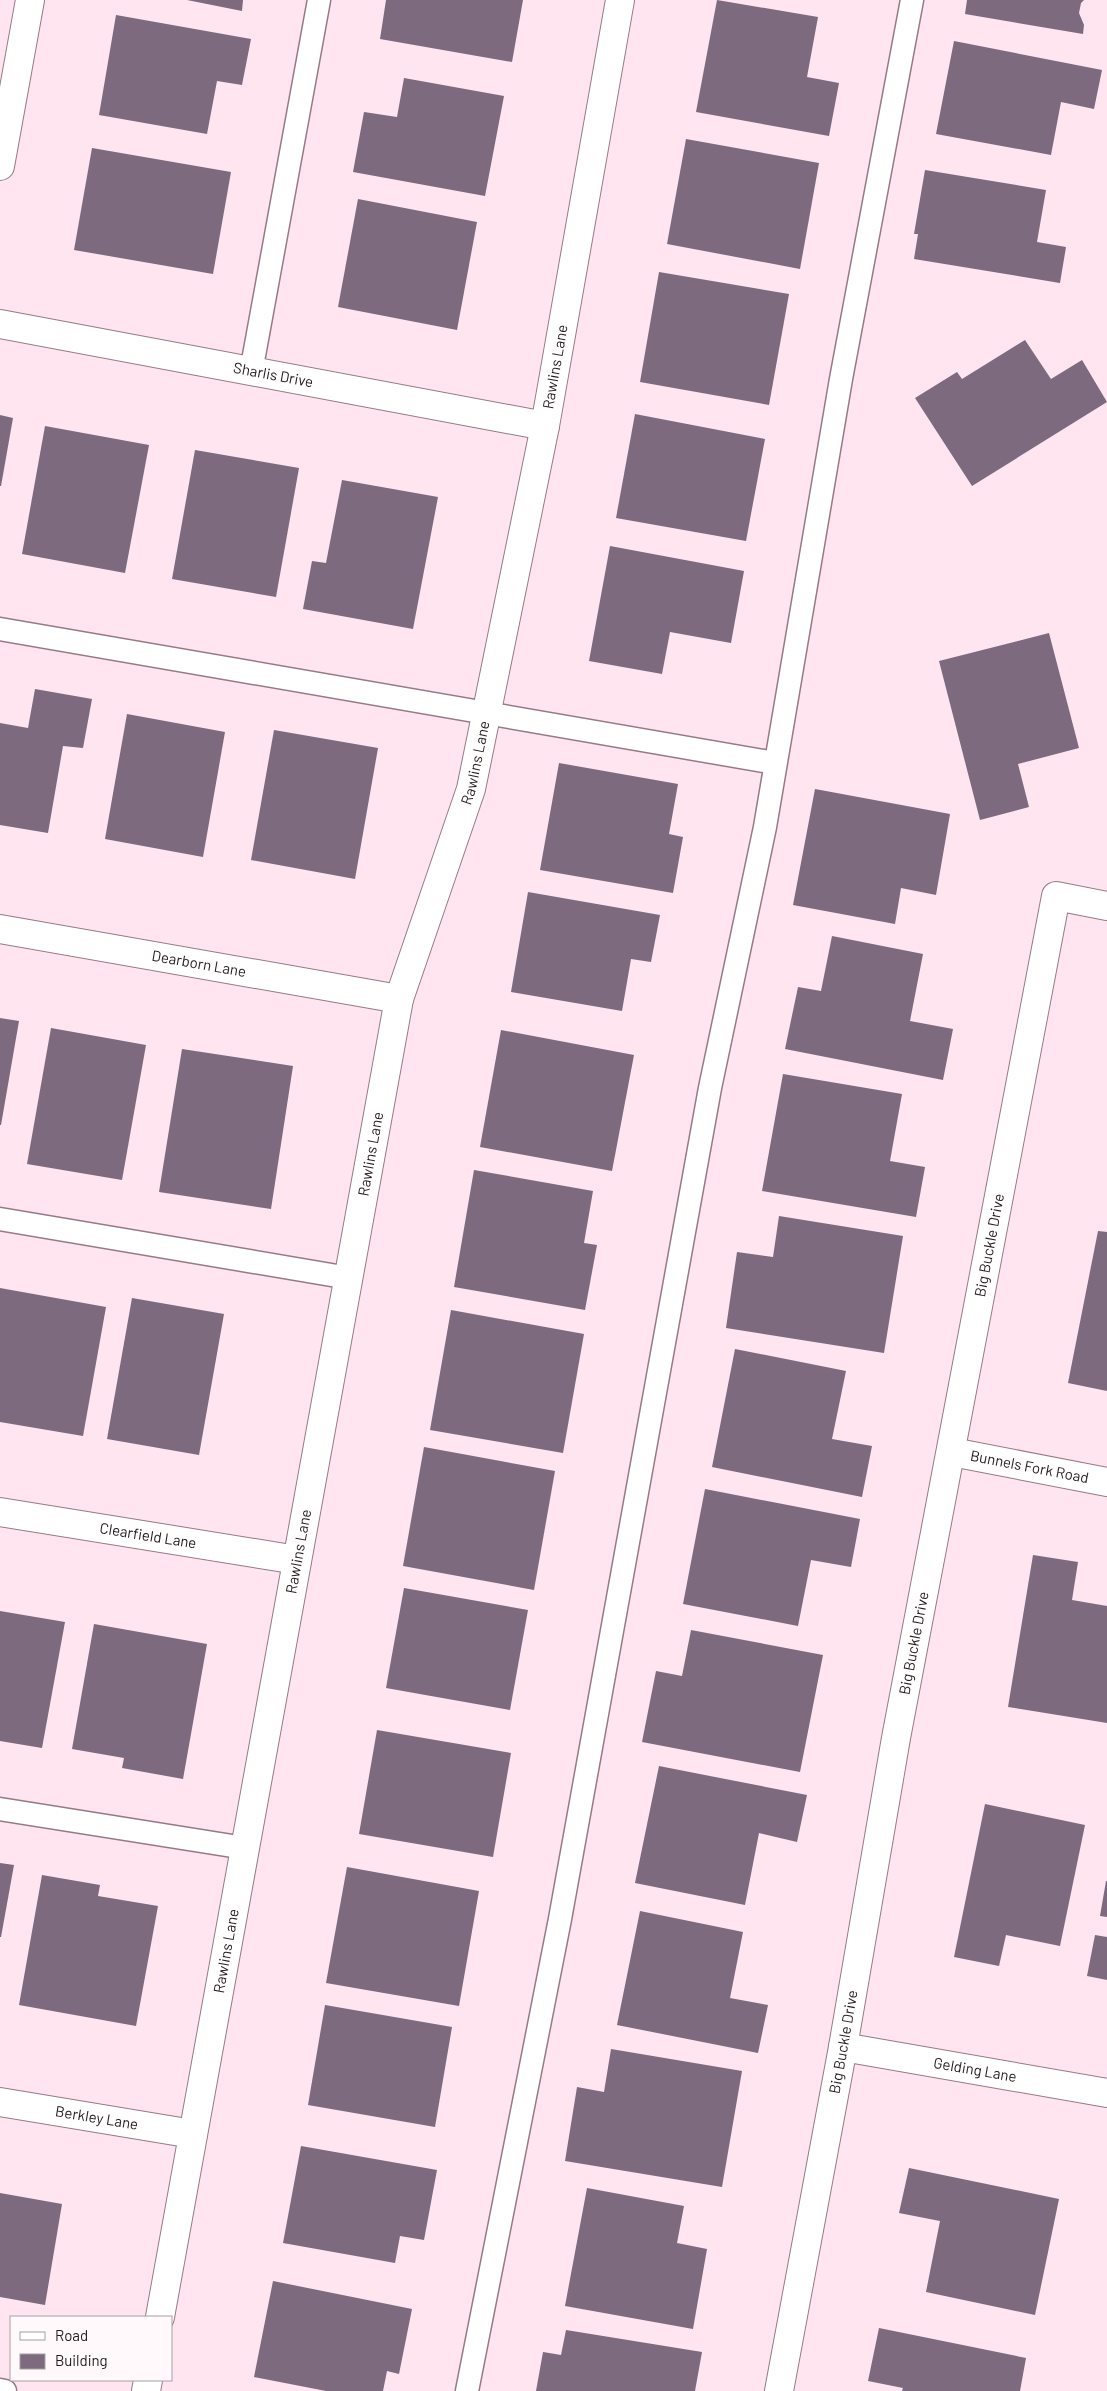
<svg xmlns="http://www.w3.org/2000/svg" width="1107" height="2391" font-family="Barlow,sans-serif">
<rect width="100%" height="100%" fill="#fee5f0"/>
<g fill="#7d6a7e">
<polygon points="187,0 243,0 242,11"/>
<polygon points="386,0 523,0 512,62 380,39"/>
<polygon points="717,0 818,17 807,77 839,83 829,136 696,112"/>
<polygon points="967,0 1084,0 1081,3 1079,13 1084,25 1083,34 965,14"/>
<polygon points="116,15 251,39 242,85 217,81 207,134 99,115"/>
<polygon points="954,41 1102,70 1094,109 1061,102 1051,155 936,134"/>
<polygon points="404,78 504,96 485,196 353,172 364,112 397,117"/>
<polygon points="686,139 819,163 800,269 667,244"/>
<polygon points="92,148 231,172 213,274 74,250"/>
<polygon points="925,170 1046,190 1037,242 1066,247 1060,283 914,259 918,234 914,234"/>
<polygon points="358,199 477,222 457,330 338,307"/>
<polygon points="659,272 789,294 769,405 640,382"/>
<polygon points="1025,340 1051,379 1082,360 1107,402 972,486 915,398 957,372 962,379"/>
<polygon points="635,414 765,439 746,541 616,518"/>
<polygon points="0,415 13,418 1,486 0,486"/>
<polygon points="45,426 149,445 125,573 22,554"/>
<polygon points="195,450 299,468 276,597 172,579"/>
<polygon points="342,480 438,497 413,629 303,609 312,561 326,563"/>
<polygon points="610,546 744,571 731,643 670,632 662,674 589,661"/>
<polygon points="1049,633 1079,748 1018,764 1029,807 980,820 939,661"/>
<polygon points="35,689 92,699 83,748 63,746 48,833 0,825 0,723 28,728"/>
<polygon points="127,714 225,732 203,857 105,839"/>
<polygon points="274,730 378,748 355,879 251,860"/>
<polygon points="559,763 678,784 669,834 683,837 673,893 540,870"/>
<polygon points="815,789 950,814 936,895 901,888 895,924 793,905"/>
<polygon points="528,892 660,915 651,962 631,959 622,1011 511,992"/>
<polygon points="832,936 923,954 910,1021 953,1029 943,1080 785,1049 798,987 821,991"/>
<polygon points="0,1018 19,1021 1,1125 0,1125"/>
<polygon points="51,1028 146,1045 122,1180 27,1164"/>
<polygon points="501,1030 634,1055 612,1171 480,1147"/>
<polygon points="182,1049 293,1066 271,1209 159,1192"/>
<polygon points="783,1074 902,1094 890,1161 925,1167 916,1217 762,1191"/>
<polygon points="474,1170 593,1191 584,1243 597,1245 585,1310 454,1287"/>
<polygon points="779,1216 903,1236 884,1353 726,1328 737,1252 773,1257"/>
<polygon points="1098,1231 1107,1232 1107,1391 1068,1383"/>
<polygon points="0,1288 106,1307 83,1436 0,1422"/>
<polygon points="132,1298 224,1314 199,1455 107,1439"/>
<polygon points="451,1310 584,1334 563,1453 430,1430"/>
<polygon points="735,1349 846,1371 832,1439 872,1446 862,1497 712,1467"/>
<polygon points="424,1447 555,1471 534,1590 403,1566"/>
<polygon points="705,1489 860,1519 851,1567 811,1560 798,1626 683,1604"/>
<polygon points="1033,1555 1078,1562 1072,1600 1107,1606 1107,1723 1008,1707"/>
<polygon points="404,1588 528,1610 510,1710 386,1688"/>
<polygon points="0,1611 65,1622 42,1748 0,1741"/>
<polygon points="94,1624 207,1644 183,1779 122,1768 124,1758 72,1749"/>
<polygon points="691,1630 823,1655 800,1772 642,1742 656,1671 682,1676"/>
<polygon points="377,1730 511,1753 493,1857 359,1834"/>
<polygon points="659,1766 807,1795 797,1842 759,1833 745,1905 635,1883"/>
<polygon points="985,1804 1085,1825 1060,1946 1006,1935 999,1966 954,1957"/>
<polygon points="0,1863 14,1865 1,1937 0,1937"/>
<polygon points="347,1867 479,1891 459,2006 326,1983"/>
<polygon points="42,1875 100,1885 98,1896 158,1906 136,2026 19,2005"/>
<polygon points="1106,1881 1107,1881 1107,1917 1100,1916"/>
<polygon points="640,1911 743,1932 730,1998 768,2005 758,2053 617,2025"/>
<polygon points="1095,1935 1107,1937 1107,1980 1087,1976"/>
<polygon points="325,2005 452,2027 435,2127 308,2105"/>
<polygon points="611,2049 742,2071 722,2187 565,2161 577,2087 604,2092"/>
<polygon points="301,2146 437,2170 424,2240 400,2236 395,2263 283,2243"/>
<polygon points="909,2168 1059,2199 1035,2315 926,2292 940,2221 899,2213"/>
<polygon points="587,2188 684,2206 677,2243 707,2249 693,2329 565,2306"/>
<polygon points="0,2193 62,2204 45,2305 0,2297"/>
<polygon points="273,2281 412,2309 399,2374 387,2371 383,2391 326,2391 254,2377"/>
<polygon points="879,2328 1026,2358 1020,2391 902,2391 903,2388 868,2381"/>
<polygon points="566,2330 702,2352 695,2391 536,2391 543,2352 561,2355"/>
</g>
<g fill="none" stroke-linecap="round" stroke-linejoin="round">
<g stroke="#967a87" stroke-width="25">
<g id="lane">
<polyline points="251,372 319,0"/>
<polyline points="0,629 775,763"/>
<polyline points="0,1219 349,1278"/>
<polyline points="0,1809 245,1848"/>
<polyline points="0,2390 5,2391"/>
<polyline points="467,2391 560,1919 710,1088 765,827 841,379 912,0"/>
</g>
</g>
<g stroke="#967a87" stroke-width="30">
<g id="street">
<polyline points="0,166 30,0"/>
<path id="s1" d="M0,324l545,102"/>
<path id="s2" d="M0,929l399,70"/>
<path id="s3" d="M952,1452l155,30"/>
<path id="s4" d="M0,1512l297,48"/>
<path id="s5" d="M843,2047l264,46"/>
<path id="s6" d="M0,2102l193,32"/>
<path id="s7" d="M160,2317l239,-1318 72,-210 74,-363 75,-426"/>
<polyline points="146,2391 148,2380"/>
<path id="s8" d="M779,2391l64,-344 53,-309 160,-842 51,10"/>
</g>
</g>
<use href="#lane" stroke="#fff" stroke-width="22"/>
<use href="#street" stroke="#fff" stroke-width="28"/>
</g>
<g text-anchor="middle" stroke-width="5" stroke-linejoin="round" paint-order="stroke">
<g font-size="15" fill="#251a1f" stroke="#fff9fb">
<text dy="5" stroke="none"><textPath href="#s7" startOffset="1992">Rawlins Lane</textPath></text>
<text dy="5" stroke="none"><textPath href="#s1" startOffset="278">Sharlis Drive</textPath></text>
<text dy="5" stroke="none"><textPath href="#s7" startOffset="1588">Rawlins Lane</textPath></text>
<text dy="5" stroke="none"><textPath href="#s2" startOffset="202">Dearborn Lane</textPath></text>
<text dy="5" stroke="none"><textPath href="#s7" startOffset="1182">Rawlins Lane</textPath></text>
<text dy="5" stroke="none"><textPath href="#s8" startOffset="1165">Big Buckle Drive</textPath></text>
<text dy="5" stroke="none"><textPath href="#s3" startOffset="79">Bunnels Fork Road</textPath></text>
<text dy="5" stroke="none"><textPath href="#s4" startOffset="150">Clearfield Lane</textPath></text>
<text dy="5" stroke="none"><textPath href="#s7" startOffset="778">Rawlins Lane</textPath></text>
<text dy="5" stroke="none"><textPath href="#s8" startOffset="760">Big Buckle Drive</textPath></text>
<text dy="5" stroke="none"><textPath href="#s7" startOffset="372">Rawlins Lane</textPath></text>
<text dy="5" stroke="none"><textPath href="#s8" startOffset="355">Big Buckle Drive</textPath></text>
<text dy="5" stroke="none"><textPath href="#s5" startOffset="134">Gelding Lane</textPath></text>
<text dy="5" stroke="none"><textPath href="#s6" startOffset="98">Berkley Lane</textPath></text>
</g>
</g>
<rect x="10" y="2316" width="162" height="65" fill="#fff9fb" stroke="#a8a0a3"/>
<rect x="20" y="2332" width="25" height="8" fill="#ffffff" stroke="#a8a0a3"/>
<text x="55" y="2341" font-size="15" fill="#251a1f">Road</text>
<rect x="20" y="2354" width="25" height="15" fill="#7d6a7e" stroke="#a8a0a3"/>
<text x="55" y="2366" font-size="15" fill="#251a1f">Building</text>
</svg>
